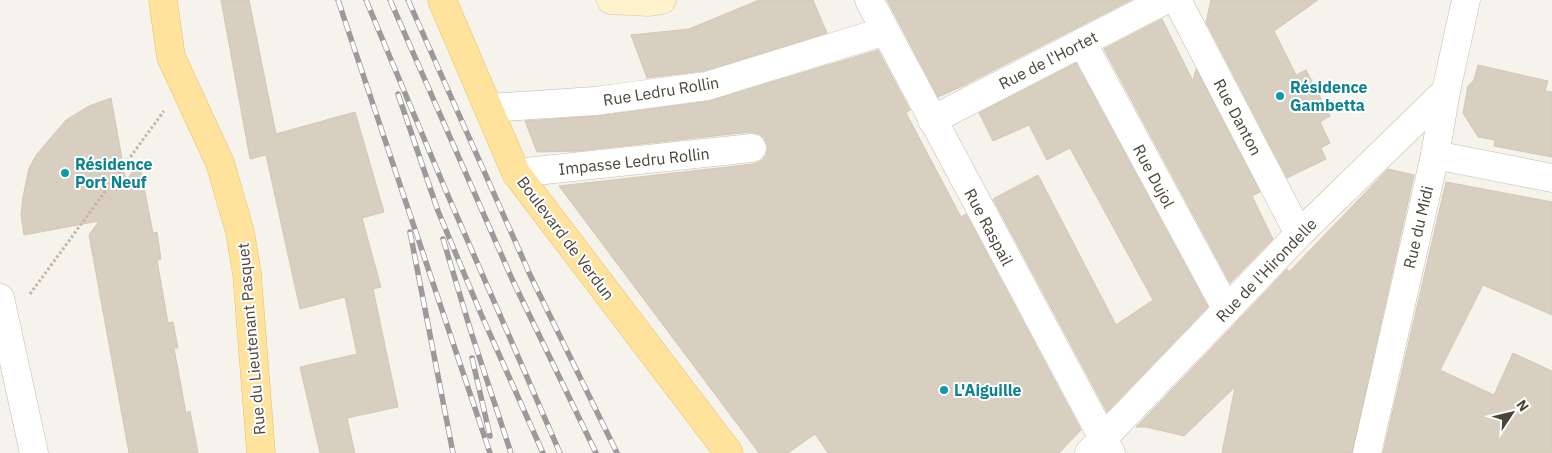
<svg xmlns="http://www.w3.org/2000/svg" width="1552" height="453" font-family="'IBM Plex Sans',sans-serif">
<rect width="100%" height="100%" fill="#f6f3ec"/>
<g fill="#d8cfc1" stroke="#d3c7b4">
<polygon points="221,0 249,0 276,134 355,112 384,212 362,218 381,287 373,289 398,407 347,418 355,453 320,453 300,367 357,354 345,297 300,309 266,155 250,159"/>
<polygon points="759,0 813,0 827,33 704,71 647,78 631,35 689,29"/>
<polygon points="887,0 1131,0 965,85 938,97"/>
<polygon points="1211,0 1318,0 1274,31 1296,75 1306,70 1330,116 1320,122 1330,143 1321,148 1326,159 1287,178 1206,22"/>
<polygon points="1162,19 1193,81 1196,69 1260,192 1252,196 1273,239 1230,283 1104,49"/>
<polygon points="878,50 910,110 906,113 961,217 966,214 1081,430 1059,453 828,453 815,434 788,453 759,453 559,186 754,164 761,161 766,155 768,147 765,139 759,134 750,132 578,151 537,152 525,121 597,116 709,101"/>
<polygon points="1076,63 1208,307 1107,412 993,199 1038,175 1116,325 1153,300 1070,148 1047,160 1029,125 993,141 979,113"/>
<polygon points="1478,65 1548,81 1545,91 1552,92 1552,157 1494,146 1495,140 1478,137 1463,113 1468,86 1474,80"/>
<polygon points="111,98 126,181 139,162 153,233 157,232 161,259 157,260 168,323 173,322 178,348 174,348 186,413 190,411 198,453 129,453 89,235 99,221 24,235 21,215 23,197 29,168 37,154 66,120 89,106"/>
<polygon points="1388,169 1414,175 1352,453 1222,453 1235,387 1184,436 1146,427 1136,427 1287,269 1289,272"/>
<polygon points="1446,182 1552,202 1552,315 1483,285 1440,370 1494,395 1513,353 1552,371 1552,453 1383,453"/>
</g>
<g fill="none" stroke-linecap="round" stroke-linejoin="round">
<g stroke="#c2bbae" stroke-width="29">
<g id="minor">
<polyline points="869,0 1111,453"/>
<polyline points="1177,0 1299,234"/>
<polyline points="1082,42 1227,310"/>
<polyline points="489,108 595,101 707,86 885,31"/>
<polyline points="932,120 1165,0"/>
<polyline points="1435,155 1552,178"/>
<polyline points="516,173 752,148"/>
<polyline points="0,298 34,453"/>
<polyline points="1089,453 1299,234 1446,91"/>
<polyline points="1367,453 1435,155 1446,91 1466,0"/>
</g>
</g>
<g stroke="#d6c79b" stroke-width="29">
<polyline id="secondary" points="611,0 649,2 662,0"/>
</g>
<g stroke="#e6c16a" stroke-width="29">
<g id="primary">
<polyline points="163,0 171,57 220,163 240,232 247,274 261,453"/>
<polyline points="442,0 516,173 729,453"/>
</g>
</g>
<polyline stroke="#c4b79f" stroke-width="3" stroke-dasharray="2.5 2.5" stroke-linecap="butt" points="30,294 164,111"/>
<use href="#minor" stroke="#fff" stroke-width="28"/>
<use href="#secondary" stroke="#fff3cd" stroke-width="28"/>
<use href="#primary" stroke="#ffe39c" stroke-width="28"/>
<g stroke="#9a9a9a" stroke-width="5.5">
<g id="rail">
<polyline points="338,0 490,453"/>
<polyline points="366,0 446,191 560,453"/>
<polyline points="390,0 512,279 596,453"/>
<polyline points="408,0 531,277 617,453"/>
<polyline points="398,94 438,211 481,314 543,453"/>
<polyline points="410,232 453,453"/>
<polyline points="443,239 472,335 511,453"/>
<polyline points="472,358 490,436"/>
</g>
</g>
<use href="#rail" stroke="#fff" stroke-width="4" stroke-dasharray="11" stroke-linecap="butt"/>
</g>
<g fill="#0f9aa8" stroke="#fff" stroke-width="2">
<circle cx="1280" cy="96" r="5"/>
<circle cx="65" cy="173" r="5"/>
<circle cx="944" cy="390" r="5"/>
</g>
<g text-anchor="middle" stroke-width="4" stroke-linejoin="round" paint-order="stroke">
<g font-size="16" fill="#4b4439" stroke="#fff">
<text transform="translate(1048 60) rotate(-27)" y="6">Rue de l'Hortet</text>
<text transform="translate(661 91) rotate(-9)" y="6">Rue Ledru Rollin</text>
<text transform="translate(1238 117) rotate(62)" y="6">Rue Danton</text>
<text transform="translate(634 161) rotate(-6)" y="6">Impasse Ledru Rollin</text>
<text transform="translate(1154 176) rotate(62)" y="6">Rue Dujol</text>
<text transform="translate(989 227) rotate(62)" y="6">Rue Raspail</text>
<text transform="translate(1418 227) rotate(-77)" y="6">Rue du Midi</text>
<text transform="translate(566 238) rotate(53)" y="6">Boulevard de Verdun</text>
<text transform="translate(1266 270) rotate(-46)" y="6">Rue de l'Hirondelle</text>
<text transform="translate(251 339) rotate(-95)" y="6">Rue du Lieutenant Pasquet</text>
</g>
<g font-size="16" font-weight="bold" fill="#0d838f" stroke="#fff" text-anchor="start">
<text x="1290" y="93">Résidence<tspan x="1290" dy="18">Gambetta</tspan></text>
<text x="75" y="170">Résidence<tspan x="75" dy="18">Port Neuf</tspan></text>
<text x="954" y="396">L'Aiguille</text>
</g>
</g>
<g transform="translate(1512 413) rotate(55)" stroke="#ffffff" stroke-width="4" paint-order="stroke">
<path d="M0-4L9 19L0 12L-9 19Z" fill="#4b4439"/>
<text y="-8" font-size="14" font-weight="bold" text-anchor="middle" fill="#4b4439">N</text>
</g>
</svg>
